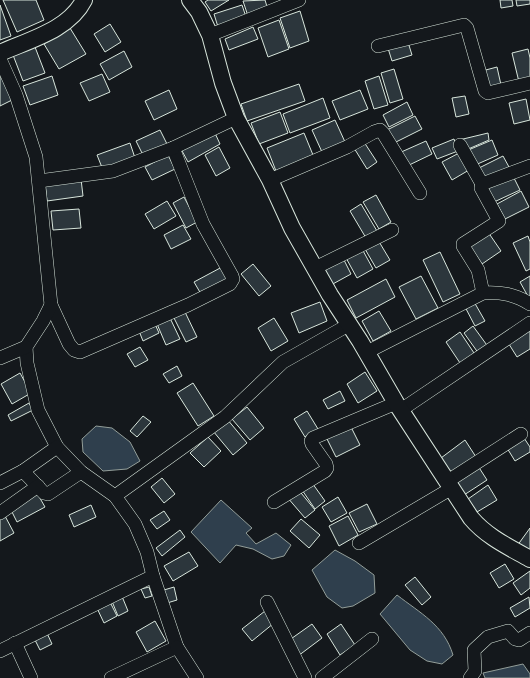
<svg xmlns="http://www.w3.org/2000/svg" width="530" height="678" font-family="'Exo 2',sans-serif">
<rect width="100%" height="100%" fill="#14181c"/>
<g fill="#2f3f4d" stroke="#939e99">
<polygon points="96,426 112,428 130,442 140,461 127,469 103,471 83,452 82,439"/>
<polygon points="221,500 252,528 246,533 256,544 276,533 291,545 284,556 272,559 253,549 236,545 220,563 191,532"/>
<polygon points="335,550 355,561 374,575 375,593 353,606 342,608 327,597 312,570"/>
<path d="M397,595c23,18 47,30 56,60l-11,9 -15,-3 -17,-11 -30,-36z"/>
<polygon points="523,664 530,674 530,678 485,678 483,673"/>
</g>
<g fill="#2c363c" stroke="#d8e6dc">
<polygon points="3,0 36,0 44,20 17,32"/>
<polygon points="208,0 229,0 211,11 205,2"/>
<polygon points="265,0 268,10 248,16 243,1"/>
<polygon points="500,0 512,0 513,6 501,8"/>
<polygon points="516,0 530,0 530,4 517,6"/>
<polygon points="0,5 11,36 0,40"/>
<polygon points="242,5 246,17 218,27 214,14"/>
<polygon points="300,11 309,41 290,48 280,18"/>
<polygon points="279,20 289,49 268,57 258,28"/>
<polygon points="110,24 121,42 105,52 94,34"/>
<polygon points="253,27 258,39 229,50 225,39"/>
<polygon points="70,28 86,54 59,69 44,44"/>
<polygon points="407,39 412,55 392,61 387,45"/>
<polygon points="35,47 45,73 23,81 13,55"/>
<polygon points="528,49 530,58 530,79 519,82 512,53"/>
<polygon points="124,51 132,67 109,80 100,64"/>
<polygon points="497,67 501,85 486,89 482,71"/>
<polygon points="394,69 403,99 390,103 381,73"/>
<polygon points="0,70 12,100 0,106"/>
<polygon points="102,74 110,92 89,101 80,83"/>
<polygon points="52,76 58,95 30,105 23,86"/>
<polygon points="379,76 388,105 374,109 365,81"/>
<polygon points="299,84 305,101 247,121 241,104"/>
<polygon points="169,90 177,109 154,120 145,101"/>
<polygon points="360,90 368,109 340,120 332,101"/>
<polygon points="465,96 469,114 456,117 452,98"/>
<polygon points="323,98 330,118 290,133 283,114"/>
<polygon points="526,99 530,120 514,124 509,103"/>
<polygon points="407,102 413,115 389,127 383,115"/>
<polygon points="280,112 288,133 259,144 251,123"/>
<polygon points="415,116 422,129 394,143 387,130"/>
<polygon points="335,120 345,142 322,152 312,130"/>
<polygon points="160,130 167,144 143,155 136,141"/>
<polygon points="214,131 220,144 188,162 181,149"/>
<polygon points="304,133 313,155 276,171 267,148"/>
<polygon points="488,133 489,140 466,150 459,140"/>
<polygon points="454,139 458,151 437,159 432,148"/>
<polygon points="492,140 498,155 473,166 466,151"/>
<polygon points="426,141 432,154 405,167 399,153"/>
<polygon points="364,142 377,162 367,169 354,148"/>
<polygon points="130,143 135,158 103,170 97,155"/>
<polygon points="219,147 230,168 216,176 205,155"/>
<polygon points="459,153 469,170 452,180 442,162"/>
<polygon points="168,155 175,169 152,180 145,167"/>
<polygon points="503,156 509,167 483,180 477,169"/>
<polygon points="513,176 520,190 494,202 488,188"/>
<polygon points="81,179 83,196 47,201 45,184"/>
<polygon points="521,191 529,207 505,219 497,204"/>
<polygon points="376,195 391,222 379,229 363,202"/>
<polygon points="184,197 197,222 186,228 173,203"/>
<polygon points="167,201 176,216 154,229 145,214"/>
<polygon points="361,204 377,231 366,238 350,211"/>
<polygon points="79,209 81,228 53,230 51,211"/>
<polygon points="183,225 191,239 171,249 164,235"/>
<polygon points="488,232 501,251 482,264 469,245"/>
<polygon points="528,236 530,242 530,269 526,271 513,243"/>
<polygon points="378,240 390,260 376,268 365,249"/>
<polygon points="361,247 373,269 357,278 345,256"/>
<polygon points="440,252 460,294 443,302 423,260"/>
<polygon points="342,256 351,274 331,285 321,267"/>
<polygon points="253,264 271,286 259,296 241,274"/>
<polygon points="222,267 228,279 201,294 194,282"/>
<polygon points="421,276 438,308 416,319 399,287"/>
<polygon points="530,276 530,300 520,282"/>
<polygon points="386,279 395,297 356,318 347,300"/>
<polygon points="473,300 485,321 475,326 464,305"/>
<polygon points="320,302 327,321 299,333 291,313"/>
<polygon points="379,311 391,331 373,341 362,321"/>
<polygon points="185,312 197,337 186,342 174,318"/>
<polygon points="170,318 180,339 166,345 157,324"/>
<polygon points="274,318 288,341 271,351 258,328"/>
<polygon points="155,324 159,333 143,341 139,331"/>
<polygon points="473,326 489,348 479,354 464,333"/>
<polygon points="530,327 530,349 517,357 507,341"/>
<polygon points="460,332 476,356 462,366 446,342"/>
<polygon points="140,347 148,360 135,367 127,354"/>
<polygon points="177,366 182,376 169,383 163,374"/>
<polygon points="365,372 377,391 358,403 347,384"/>
<polygon points="20,373 31,393 12,404 1,384"/>
<polygon points="193,383 214,416 198,426 177,393"/>
<polygon points="340,391 345,401 328,409 323,400"/>
<polygon points="29,403 33,410 11,421 8,415"/>
<polygon points="247,407 264,428 250,440 232,419"/>
<polygon points="307,411 318,429 305,437 294,419"/>
<polygon points="143,416 151,422 137,437 130,431"/>
<polygon points="227,419 247,443 233,455 213,431"/>
<polygon points="350,425 360,445 336,457 326,437"/>
<polygon points="208,437 221,451 204,467 190,453"/>
<polygon points="524,438 530,447 530,452 515,461 507,448"/>
<polygon points="465,440 476,457 452,474 441,458"/>
<polygon points="478,466 487,480 464,495 455,481"/>
<polygon points="162,478 175,494 164,503 151,487"/>
<polygon points="310,480 325,501 315,509 300,487"/>
<polygon points="488,485 497,500 477,512 468,499"/>
<polygon points="297,488 315,510 305,518 287,497"/>
<polygon points="37,493 45,507 17,522 10,508"/>
<polygon points="338,497 347,513 331,522 322,507"/>
<polygon points="367,504 377,524 359,532 349,513"/>
<polygon points="91,505 96,517 74,527 69,515"/>
<polygon points="164,511 170,520 157,529 150,520"/>
<polygon points="5,516 14,533 0,541 0,519"/>
<polygon points="348,516 358,535 339,546 329,526"/>
<polygon points="301,519 320,535 309,548 290,531"/>
<polygon points="530,528 530,556 517,546"/>
<polygon points="180,530 185,537 162,556 156,548"/>
<polygon points="189,552 198,566 173,581 164,566"/>
<polygon points="505,564 514,579 499,588 490,573"/>
<polygon points="530,571 530,588 521,595 513,583"/>
<polygon points="415,577 431,597 422,605 405,585"/>
<polygon points="149,587 152,596 145,598 141,589"/>
<polygon points="174,587 177,600 167,603 164,590"/>
<polygon points="121,594 128,611 118,616 111,599"/>
<polygon points="529,597 530,608 515,617 510,608"/>
<polygon points="109,600 117,616 104,623 96,606"/>
<polygon points="265,611 274,623 252,641 242,629"/>
<polygon points="155,621 166,641 147,652 136,632"/>
<polygon points="312,624 322,638 298,656 288,641"/>
<polygon points="341,624 355,645 340,655 327,634"/>
<polygon points="46,631 52,644 40,650 34,638"/>
</g>
<g fill="none" stroke-linecap="round" stroke-linejoin="round">
<g stroke="#d8e6dc" stroke-width="14">
<g id="minor">
<polyline points="210,35 299,0"/>
<polyline points="378,46 464,25 467,28 485,91 488,93 530,83"/>
<polyline points="0,59 16,95 36,157 51,305 69,344 74,350 80,352 188,305 230,284 233,279 232,276 203,224 173,148 236,118"/>
<polyline points="460,145 482,184"/>
<polyline points="270,180 347,147 374,132 380,130 383,133 420,193"/>
<polyline points="39,181 113,171 173,148"/>
<polyline points="315,268 392,230"/>
<polyline points="483,293 478,270 463,246 463,244 499,221 481,188 482,184 530,166"/>
<polyline points="51,305 43,321 26,347 27,363 38,410 57,447 81,472 115,496 135,524 147,552 153,576 177,647 111,678"/>
<path d="M367,352l116,-59c18,-1 32,1 47,11"/>
<polyline points="0,358 26,347"/>
<polyline points="401,410 530,323"/>
<polyline points="23,471 44,493 48,494 81,472"/>
<polyline points="448,481 521,434"/>
<polyline points="0,483 23,471 57,447"/>
<polyline points="115,496 225,417 283,362 350,324"/>
<polyline points="274,502 325,471 327,468 326,464 312,444 311,441 313,438 396,403"/>
<polyline points="0,513 38,486"/>
<polyline points="359,543 452,488"/>
<polyline points="267,602 305,678"/>
<polyline points="15,643 31,678"/>
<polyline points="177,647 197,678"/>
<polyline points="0,651 153,576"/>
<polyline points="322,678 372,639"/>
<polyline points="470,678 475,671 474,650 488,637 508,631 515,639 519,640 530,633"/>
</g>
</g>
<g stroke="#d8e6dc" stroke-width="18">
<g id="tertiary">
<path d="M190,0l9,12 11,23 13,48 13,35 34,62 22,48 38,67 30,46 36,62 75,115c16,19 38,29 59,41"/>
<path d="M0,53c29,-13 69,-23 84,-53"/>
</g>
</g>
<use href="#minor" stroke="#14181c" stroke-width="13"/>
<use href="#tertiary" stroke="#14181c" stroke-width="16"/>
</g>
</svg>
